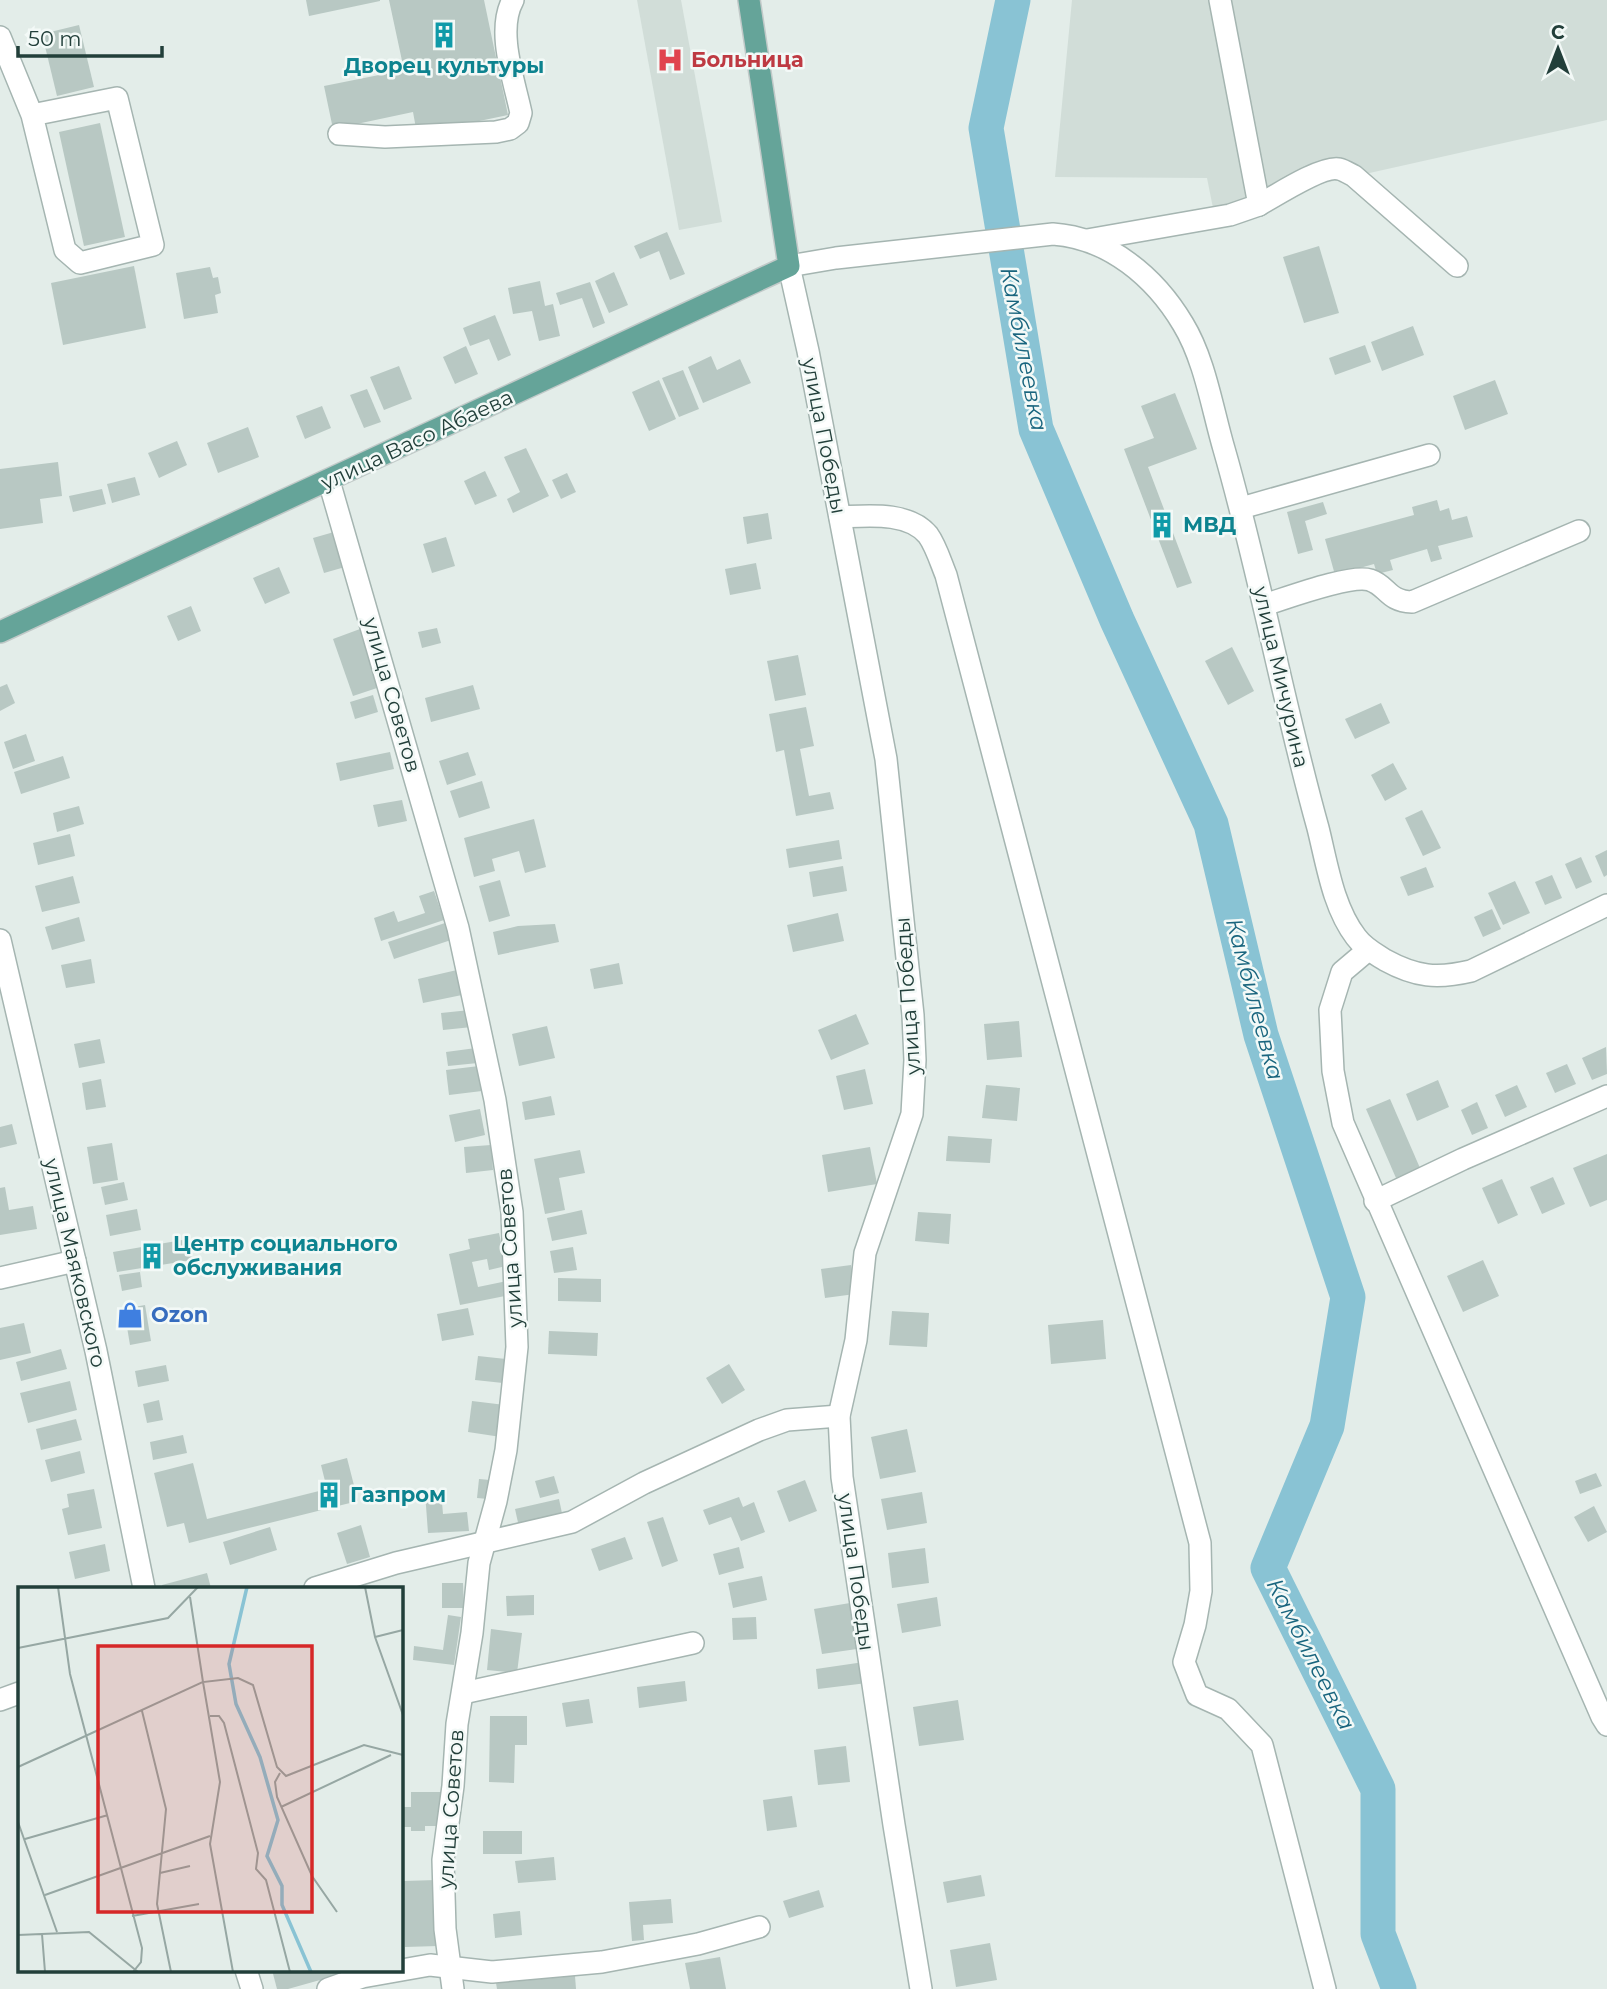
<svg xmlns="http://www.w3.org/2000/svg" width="1607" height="1989" font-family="Montserrat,sans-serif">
<rect width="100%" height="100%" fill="#e3ede9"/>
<g fill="#d1ddd8">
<polygon points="637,0 681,0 722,222 679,230"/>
<polygon points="1072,0 1607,0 1607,120 1213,208 1207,178 1055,177"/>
</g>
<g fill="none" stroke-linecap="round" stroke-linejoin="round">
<polyline stroke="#89c3d4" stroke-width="35" points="1013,0 986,128 1036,429 1117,620 1211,824 1261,1035 1348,1297 1327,1426 1268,1568 1378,1789 1378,1934 1399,1989"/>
</g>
<g fill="#b8c8c3">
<polygon points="306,0 380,0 380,1 309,16"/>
<polygon points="389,0 484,0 508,115 417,134 413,112 333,129 324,86 404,70"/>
<polygon points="79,25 94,87 57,96 42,34"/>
<polygon points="100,123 125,237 84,246 59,132"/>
<polygon points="667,232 685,274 670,280 659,251 640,259 634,246"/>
<polygon points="1319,246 1339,313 1304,323 1283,257"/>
<polygon points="134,266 146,328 63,345 51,283"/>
<polygon points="210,267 213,278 218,277 221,293 215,295 218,313 184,319 176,273"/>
<polygon points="614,272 628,305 609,313 595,281"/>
<polygon points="540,281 545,306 553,304 560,336 539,341 532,311 513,314 508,288"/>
<polygon points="590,282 605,323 593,328 582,298 560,305 556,293"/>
<polygon points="495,315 511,355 498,361 489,339 470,346 463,328"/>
<polygon points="1413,326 1424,355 1382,371 1371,342"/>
<polygon points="1365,345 1371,362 1335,375 1329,358"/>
<polygon points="466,346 478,374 455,384 443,357"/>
<polygon points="711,356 717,370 740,359 751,383 703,403 688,367"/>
<polygon points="399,366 412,399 384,410 370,377"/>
<polygon points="683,370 699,409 679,417 662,378"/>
<polygon points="659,380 676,419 649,431 632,392"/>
<polygon points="1495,380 1508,414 1465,430 1453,396"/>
<polygon points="367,389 381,422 364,428 350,395"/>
<polygon points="1175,393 1197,449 1148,467 1192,583 1177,588 1124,449 1154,438 1141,406"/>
<polygon points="322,406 331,428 305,439 296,416"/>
<polygon points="248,427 259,457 218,473 207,443"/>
<polygon points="177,441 187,465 159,478 148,453"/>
<polygon points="526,448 549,496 513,513 507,499 520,492 504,457"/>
<polygon points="58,462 62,496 40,499 43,523 0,529 0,469"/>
<polygon points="485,471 497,496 475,505 464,481"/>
<polygon points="567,473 576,492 561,499 552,480"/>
<polygon points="135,477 140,495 112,503 107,484"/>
<polygon points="102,489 106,504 73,512 69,496"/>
<polygon points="1437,500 1440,511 1449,508 1452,520 1467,516 1473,537 1438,546 1442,559 1431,562 1427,549 1390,560 1393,570 1377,574 1374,564 1335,575 1325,539 1414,515 1412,507"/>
<polygon points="1323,502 1327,514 1305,521 1313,550 1298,554 1287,512"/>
<polygon points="768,513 772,539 747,544 743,517"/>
<polygon points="334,532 345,567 324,573 313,538"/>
<polygon points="446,537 455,566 432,573 423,544"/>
<polygon points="756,563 761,589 730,595 725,569"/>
<polygon points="279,567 290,593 265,604 253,578"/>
<polygon points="191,606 201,631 178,641 167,616"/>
<polygon points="437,628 441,643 422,648 418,632"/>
<polygon points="360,629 380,687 353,696 333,639"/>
<polygon points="1232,647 1254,691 1228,705 1205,661"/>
<polygon points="798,655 806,695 775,701 767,661"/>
<polygon points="7,684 15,703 0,711 0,687"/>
<polygon points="473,685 480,709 431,722 425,698"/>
<polygon points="373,695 378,712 355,719 350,702"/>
<polygon points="1381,703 1390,723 1355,739 1345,719"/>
<polygon points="806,707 814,746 800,749 809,796 830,792 834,809 796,816 784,750 776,752 769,714"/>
<polygon points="26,734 35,761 13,769 4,742"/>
<polygon points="390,752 394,769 340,781 336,763"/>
<polygon points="468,752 476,775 447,785 439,761"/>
<polygon points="63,756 70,778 21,794 14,772"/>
<polygon points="1393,763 1407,789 1385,801 1371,775"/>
<polygon points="482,781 490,808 459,818 450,791"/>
<polygon points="402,800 407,821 378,827 373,805"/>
<polygon points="79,806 84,824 57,832 53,813"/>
<polygon points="1422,810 1441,848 1423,856 1405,818"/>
<polygon points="534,819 546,867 525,873 519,851 492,859 495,871 474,877 464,838"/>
<polygon points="70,834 75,856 38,865 33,843"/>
<polygon points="839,840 842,859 789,868 786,849"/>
<polygon points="1607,850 1607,875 1604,877 1595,856"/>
<polygon points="1581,857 1592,882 1576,889 1565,864"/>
<polygon points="843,866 847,891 813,897 809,872"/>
<polygon points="1426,867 1434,887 1408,896 1400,877"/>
<polygon points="1552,875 1562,898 1545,905 1535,882"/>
<polygon points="73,876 80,903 42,912 35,886"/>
<polygon points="500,880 510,916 489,922 479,886"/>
<polygon points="1515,881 1530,913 1503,925 1488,893"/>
<polygon points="434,891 444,920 381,941 374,918 394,911 398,922 425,913 419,896"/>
<polygon points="1492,909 1501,929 1483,937 1474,917"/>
<polygon points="838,913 844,941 793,952 787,925"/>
<polygon points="79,917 85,941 52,950 45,927"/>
<polygon points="448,922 454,939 394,959 388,942"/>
<polygon points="555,924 559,942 498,955 493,932 518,926"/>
<polygon points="91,959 95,983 66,988 61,965"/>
<polygon points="619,963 623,984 594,989 590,969"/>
<polygon points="457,970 462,995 423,1003 418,979"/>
<polygon points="470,1010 472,1027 443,1030 441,1013"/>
<polygon points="856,1014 869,1044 831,1060 818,1030"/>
<polygon points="1019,1021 1022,1057 987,1060 984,1024"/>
<polygon points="547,1026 555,1058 519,1066 512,1034"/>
<polygon points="100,1039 105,1063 79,1068 74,1044"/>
<polygon points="1606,1047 1607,1074 1592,1080 1582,1058"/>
<polygon points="476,1048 478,1063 448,1066 446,1052"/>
<polygon points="1567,1064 1576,1084 1555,1093 1546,1073"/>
<polygon points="479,1066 482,1091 449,1095 446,1070"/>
<polygon points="865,1069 873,1104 844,1110 836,1076"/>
<polygon points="101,1079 106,1107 86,1110 82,1083"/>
<polygon points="1438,1080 1449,1107 1417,1121 1406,1094"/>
<polygon points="986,1085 1020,1088 1017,1121 982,1118"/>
<polygon points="1517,1085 1527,1107 1505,1117 1495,1095"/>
<polygon points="551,1096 555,1115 525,1120 522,1102"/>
<polygon points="1390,1099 1420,1168 1396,1178 1366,1109"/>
<polygon points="1477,1102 1488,1128 1472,1135 1461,1110"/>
<polygon points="480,1109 485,1135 455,1142 449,1115"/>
<polygon points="12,1124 17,1144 0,1148 0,1127"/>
<polygon points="948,1136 992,1139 990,1163 946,1161"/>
<polygon points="112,1143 118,1180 93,1184 87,1147"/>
<polygon points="491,1145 493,1170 466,1173 464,1147"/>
<polygon points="870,1147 877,1184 828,1192 822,1155"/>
<polygon points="580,1150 585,1173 559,1178 565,1210 545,1214 534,1159"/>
<polygon points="1607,1154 1607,1200 1590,1207 1573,1168"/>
<polygon points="1553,1177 1565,1204 1542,1214 1530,1187"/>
<polygon points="1502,1179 1518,1215 1498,1224 1482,1188"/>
<polygon points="124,1182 128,1200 105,1205 101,1187"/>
<polygon points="5,1187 9,1210 33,1206 37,1229 0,1235 0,1188"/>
<polygon points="137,1209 141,1230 110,1236 106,1215"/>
<polygon points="582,1210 587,1234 552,1241 547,1218"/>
<polygon points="918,1212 951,1214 949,1244 915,1241"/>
<polygon points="499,1233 506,1266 489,1270 487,1259 472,1262 478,1287 507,1281 510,1295 460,1305 449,1254 470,1249 468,1239"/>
<polygon points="188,1239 192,1260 117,1272 113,1252"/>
<polygon points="573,1247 577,1270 554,1273 550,1251"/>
<polygon points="1483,1260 1499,1296 1463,1312 1447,1276"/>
<polygon points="851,1265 855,1294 825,1298 821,1269"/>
<polygon points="140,1272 142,1287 122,1291 119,1275"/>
<polygon points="558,1278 601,1279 601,1302 558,1301"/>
<polygon points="145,1305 151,1341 130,1345 124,1309"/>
<polygon points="468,1308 474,1335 442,1341 437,1314"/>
<polygon points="892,1311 929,1313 927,1347 889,1345"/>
<polygon points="1103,1320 1106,1359 1051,1364 1048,1325"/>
<polygon points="24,1323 31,1353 0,1360 0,1328"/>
<polygon points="549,1331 598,1333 597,1356 548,1354"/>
<polygon points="61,1349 67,1369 21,1381 16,1362"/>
<polygon points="478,1356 506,1359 503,1383 475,1380"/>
<polygon points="729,1364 745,1390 722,1404 706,1378"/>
<polygon points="166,1365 169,1381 138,1387 135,1371"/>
<polygon points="70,1381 77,1410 28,1423 20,1393"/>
<polygon points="159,1400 163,1420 147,1423 143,1404"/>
<polygon points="472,1401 505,1405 501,1437 468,1432"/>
<polygon points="76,1419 82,1440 41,1450 36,1429"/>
<polygon points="907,1429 916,1472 880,1479 871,1437"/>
<polygon points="183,1435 187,1453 153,1460 150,1442"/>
<polygon points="80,1451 85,1473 51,1482 45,1460"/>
<polygon points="347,1458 358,1501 189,1543 184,1523 167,1527 154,1473 193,1463 207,1519 327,1489 321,1465"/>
<polygon points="1596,1473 1602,1486 1580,1494 1575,1481"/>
<polygon points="554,1476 559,1493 540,1498 535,1481"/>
<polygon points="479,1479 490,1480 488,1499 477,1498"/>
<polygon points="805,1480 817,1511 789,1522 777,1491"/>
<polygon points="94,1489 102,1528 68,1535 62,1509 69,1507 67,1494"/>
<polygon points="441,1491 443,1514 467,1512 469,1531 428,1533 425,1492"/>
<polygon points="922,1492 927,1523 887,1530 881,1499"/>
<polygon points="739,1497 743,1507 754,1502 765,1532 741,1541 731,1517 709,1525 703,1510"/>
<polygon points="559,1499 563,1518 519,1527 515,1509"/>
<polygon points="1594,1506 1607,1532 1588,1542 1574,1517"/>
<polygon points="663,1517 678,1561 662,1567 647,1522"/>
<polygon points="361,1525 370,1557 347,1564 337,1533"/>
<polygon points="270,1527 277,1550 230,1565 223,1542"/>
<polygon points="625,1537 633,1559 599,1571 591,1549"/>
<polygon points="105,1544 110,1571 75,1579 69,1552"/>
<polygon points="739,1547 744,1568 719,1575 713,1554"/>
<polygon points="925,1548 929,1583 892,1588 888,1553"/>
<polygon points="207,1573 211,1588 163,1588 162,1585"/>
<polygon points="762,1576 767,1600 733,1608 728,1583"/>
<polygon points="442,1583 463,1583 464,1608 442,1608"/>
<polygon points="534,1595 534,1615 507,1616 506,1596"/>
<polygon points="937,1597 941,1626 902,1633 897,1604"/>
<polygon points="850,1603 857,1649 822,1654 814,1609"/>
<polygon points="448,1615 461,1617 454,1665 413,1660 414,1646 443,1650"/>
<polygon points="756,1617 757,1639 733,1640 732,1618"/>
<polygon points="491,1629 522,1633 517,1673 487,1670"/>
<polygon points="864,1662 867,1683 818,1689 816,1669"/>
<polygon points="685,1681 687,1701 639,1708 637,1687"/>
<polygon points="589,1699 593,1723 566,1727 562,1703"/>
<polygon points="958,1700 964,1740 919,1746 913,1707"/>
<polygon points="490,1716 527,1716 527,1745 515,1745 514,1783 489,1782"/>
<polygon points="846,1746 850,1782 818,1785 814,1750"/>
<polygon points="411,1792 442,1792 442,1826 425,1826 425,1831 411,1831 411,1827 401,1827 401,1807 411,1807"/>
<polygon points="792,1796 797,1827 767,1831 763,1800"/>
<rect x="483" y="1831" width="39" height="23"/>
<polygon points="554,1857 556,1880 518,1883 515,1861"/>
<polygon points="981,1875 985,1896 947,1903 943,1882"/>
<polygon points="437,1880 438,1946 405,1947 403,1881"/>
<polygon points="819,1890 824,1907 789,1918 783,1901"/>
<polygon points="671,1899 673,1923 643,1925 644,1940 632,1941 629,1902"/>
<polygon points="520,1911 522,1935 495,1938 493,1914"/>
<polygon points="990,1943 997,1980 956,1987 950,1950"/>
<polygon points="720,1957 726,1989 690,1989 685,1963"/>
<polygon points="272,1970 344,1970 345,1973 288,1989 277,1989"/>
<polygon points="575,1976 576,1989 497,1989 496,1983"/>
</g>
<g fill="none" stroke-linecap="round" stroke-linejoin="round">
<g stroke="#a5b5b1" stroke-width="24">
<g id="minor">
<polyline points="0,37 32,115 65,250 80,263 153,245 117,98 32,115"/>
<path d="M339,134l46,3 111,-5 14,-3 8,-6 3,-10c-7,-33 -25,-83 -8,-113"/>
<path d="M1259,205c16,-9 64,-40 80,-36 5,1 11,5 15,7l103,90"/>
<polyline points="1087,240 1230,215 1259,205 1220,0"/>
<polyline points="329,481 458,928 495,1100 512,1212 517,1347 506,1450 496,1501 479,1563 472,1633 457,1724 453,1786 443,1860 445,1929 453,1989"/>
<polyline points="1241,508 1429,455"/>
<path d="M840,517c27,-1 68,-6 88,18 8,11 13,28 18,40l254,968 1,48 -6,34 -11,37 13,33 31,14 34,36 63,244"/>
<path d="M1264,605c23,-7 86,-31 106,-25 18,6 17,21 42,22l167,-71"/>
<polyline points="0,940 96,1351 144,1588"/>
<polyline points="1368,950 1342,972 1330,1010 1333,1071 1343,1123 1602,1717 1607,1725"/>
<polyline points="1375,1201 1463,1159 1607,1096"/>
<polyline points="0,1278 75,1261"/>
<polyline points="315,1588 396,1563 572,1522 644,1483 759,1430 787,1420 839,1416"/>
<polyline points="463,1693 693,1643"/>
<polyline points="0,1700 19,1693"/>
<polyline points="246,1970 252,1989"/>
<polyline points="328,1989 362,1977 430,1965 492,1972 602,1962 698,1944 759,1927"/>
<path d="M921,1989l-27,-164 -52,-348 -3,-61 17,-76 9,-87 47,-139 3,-54 -2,-45 -27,-256 -78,-408 -19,-85 47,-8 217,-24c56,4 102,43 130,90 22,36 29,84 41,125 36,125 59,254 94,379 9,36 15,79 38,109 8,11 18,16 29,23 31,17 52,19 86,11l136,-66"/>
</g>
</g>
<g stroke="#c1c9c8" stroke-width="24">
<polyline id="major" points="0,632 789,266 749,0"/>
</g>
<use href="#minor" stroke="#fff" stroke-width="21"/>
<use href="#major" stroke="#65a499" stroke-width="21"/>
</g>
<defs>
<g id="building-bare" transform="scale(2.1)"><path d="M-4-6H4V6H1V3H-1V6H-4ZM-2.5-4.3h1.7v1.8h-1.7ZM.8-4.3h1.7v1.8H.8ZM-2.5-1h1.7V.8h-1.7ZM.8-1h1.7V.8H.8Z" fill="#0f9aa8" stroke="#f3f9f7" stroke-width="2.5" paint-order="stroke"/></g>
<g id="hospital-bare" transform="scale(2.1)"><path d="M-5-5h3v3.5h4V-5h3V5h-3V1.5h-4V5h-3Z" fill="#e0444e" stroke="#f3f9f7" stroke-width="2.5" paint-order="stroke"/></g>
<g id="shop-bare" transform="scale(2.1)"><path d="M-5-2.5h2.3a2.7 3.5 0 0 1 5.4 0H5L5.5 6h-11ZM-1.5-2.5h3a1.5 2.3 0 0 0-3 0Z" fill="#3f7fe0" stroke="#f3f9f7" stroke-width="2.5" paint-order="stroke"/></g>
</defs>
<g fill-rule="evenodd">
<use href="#building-bare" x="444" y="35"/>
<use href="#hospital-bare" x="670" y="60"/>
<use href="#building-bare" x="1162" y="525"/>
<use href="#building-bare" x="152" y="1256"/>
<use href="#shop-bare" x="130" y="1315"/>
<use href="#building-bare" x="329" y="1495"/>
</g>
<g text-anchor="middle" stroke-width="5" stroke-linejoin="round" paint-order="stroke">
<g font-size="21" font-weight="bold" fill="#be3a42" stroke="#f3f9f7" text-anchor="start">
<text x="691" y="67">Больница</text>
</g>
<g font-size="21" font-weight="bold" fill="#0d838f" stroke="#f3f9f7" text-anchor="start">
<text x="444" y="73" text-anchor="middle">Дворец культуры</text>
<text x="1183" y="532">МВД</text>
<text x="173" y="1251">Центр социального<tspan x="173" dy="24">обслуживания</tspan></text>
<text x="350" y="1502">Газпром</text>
</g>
<g font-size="21" fill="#223f3a" stroke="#f3f9f7">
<text transform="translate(824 436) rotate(79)" y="7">улица Победы</text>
<text transform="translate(417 440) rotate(-25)" y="7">улица Васо Абаева</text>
<text transform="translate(1281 677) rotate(77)" y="7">улица Мичурина</text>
<text transform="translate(392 695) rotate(74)" y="7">улица Советов</text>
<text transform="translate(908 996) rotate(-94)" y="7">улица Победы</text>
<text transform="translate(510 1248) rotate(-94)" y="7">улица Советов</text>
<text transform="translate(75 1263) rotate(77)" y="7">улица Маяковского</text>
<text transform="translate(856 1572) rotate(82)" y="7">улица Победы</text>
<text transform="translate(451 1809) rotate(-86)" y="7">улица Советов</text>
</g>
<g font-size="21" font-weight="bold" fill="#366cbe" stroke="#f3f9f7" text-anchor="start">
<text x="151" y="1322">Ozon</text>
</g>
<g font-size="23" font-style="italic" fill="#19657e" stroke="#f3f9f7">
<text transform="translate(1024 349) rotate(79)" y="8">Камбилеевка</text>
<text transform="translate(1255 999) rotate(75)" y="8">Камбилеевка</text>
<text transform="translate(1311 1654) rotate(63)" y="8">Камбилеевка</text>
</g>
</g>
<g transform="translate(18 1587)">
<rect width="385" height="385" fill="#e3ede9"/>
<path fill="none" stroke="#89c3d4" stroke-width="3.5" d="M229,0l-18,77 7,40 24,53 18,63 -11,36 15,30v19l29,67"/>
<path fill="none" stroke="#96a7a3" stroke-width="2" d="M40,0l12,87 72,274 -1,14 -8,10M347,0l10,50 28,78M357,50l28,-7M0,61l150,-30 30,-31M124,124l24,98 -9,95 14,68M192,129h9l5,7 34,130 -2,16 10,11 24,92M0,180l185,-85 -13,-85M262,186l-5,9 2,15 35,79 25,36M263,220l110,-52M0,235l39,110M7,252l83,-24M142,286l30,-7M27,308l165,-59M114,329l67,-12M24,347l3,38M0,348l71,-3 49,40M215,385l-23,-128 10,-62 -17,-100 35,-4 15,7 24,82 9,9 78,-31 39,10"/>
<path fill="#d62828" fill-opacity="0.15" stroke="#d62828" stroke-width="3.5" d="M80,59h214v266h-214z"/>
<rect width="385" height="385" fill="none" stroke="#223f3a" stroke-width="3.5"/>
</g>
<g transform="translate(1558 49)" stroke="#f3f9f7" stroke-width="5" paint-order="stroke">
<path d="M0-5L12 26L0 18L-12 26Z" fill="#223f3a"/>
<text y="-10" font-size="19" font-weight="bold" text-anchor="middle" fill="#223f3a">С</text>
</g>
<path d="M18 46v10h144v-10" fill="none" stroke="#223f3a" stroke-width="3.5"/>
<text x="28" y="46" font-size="21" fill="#223f3a" stroke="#f3f9f7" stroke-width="5" paint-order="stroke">50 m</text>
</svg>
